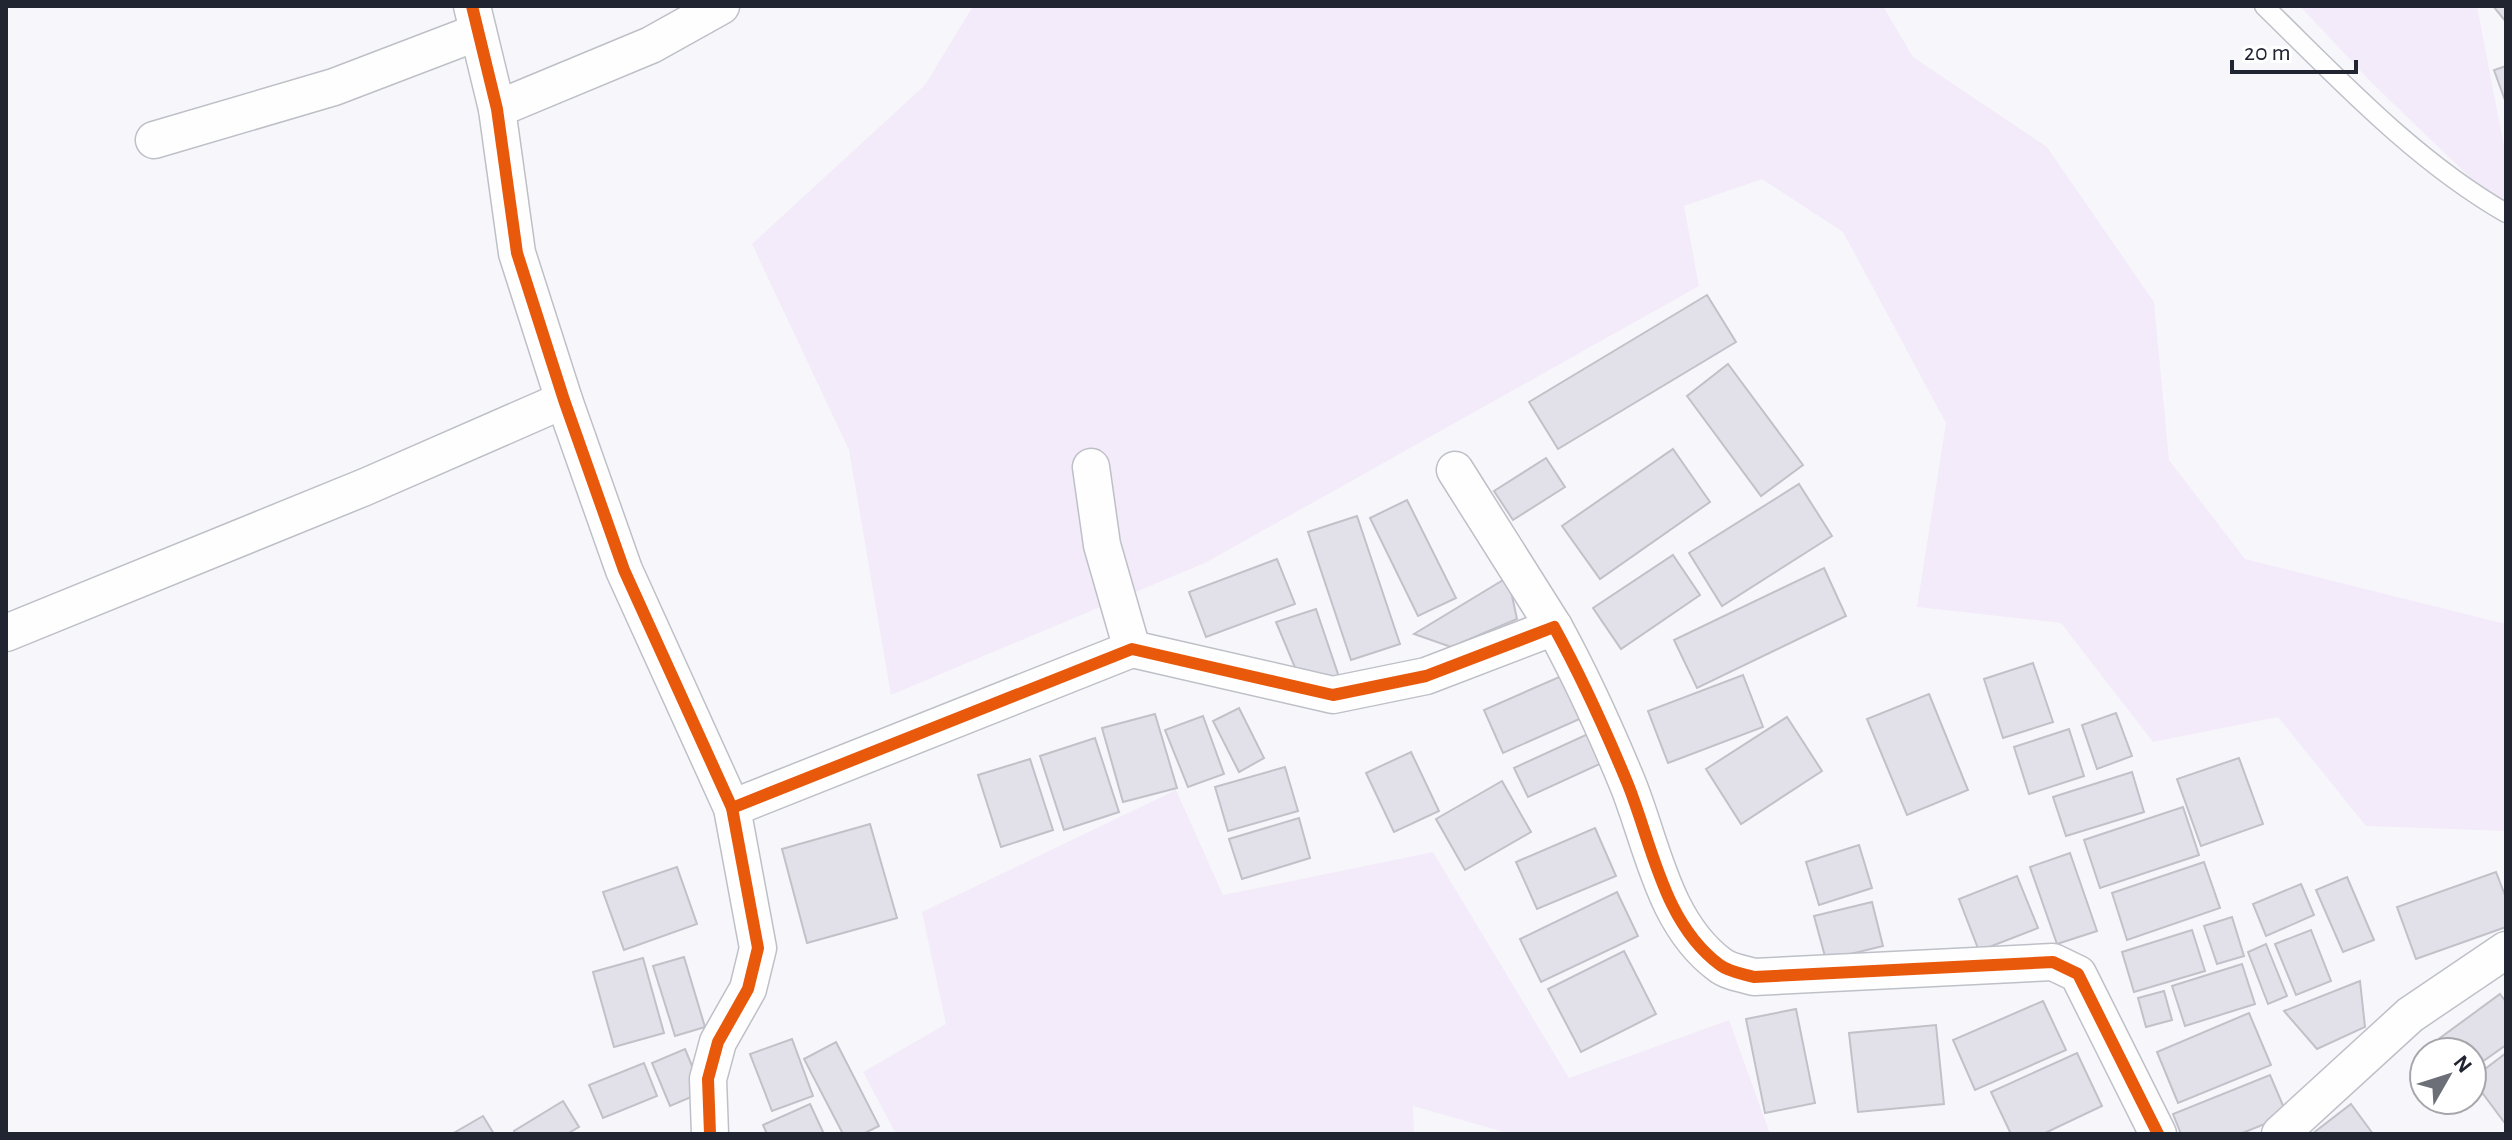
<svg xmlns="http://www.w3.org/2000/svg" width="2512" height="1140" font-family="'Alegreya Sans',sans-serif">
<rect width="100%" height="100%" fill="#f7f7fb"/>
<g fill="#f3ebf9">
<polygon points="973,6 1883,6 1913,57 2047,147 2154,302 2169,460 2245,559 2506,624 2506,831 2366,826 2278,717 2153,742 2061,623 1917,607 1946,423 1843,232 1762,179 1684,206 1699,286 1207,562 891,695 849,450 752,244 925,85"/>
<polygon points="2300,6 2477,6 2506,157 2506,212 2372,83"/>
<polygon points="1176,790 1223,895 1433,852 1569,1078 1729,1020 1770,1134 1511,1134 1413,1106 1414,1134 896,1134 863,1072 946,1024 922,912"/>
</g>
<g fill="#e2e0e9" stroke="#c2c0c8" stroke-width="2">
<polygon points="2493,6 2506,6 2506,22"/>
<polygon points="2506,66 2506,103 2494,70"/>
<polygon points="1707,295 1736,342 1558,449 1529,402"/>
<polygon points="1728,364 1803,465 1761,496 1687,396"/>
<polygon points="1673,449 1710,502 1600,579 1562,526"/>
<polygon points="1546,458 1565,487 1513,520 1494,491"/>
<polygon points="1799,484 1832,536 1722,606 1689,553"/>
<polygon points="1407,500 1456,598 1418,616 1370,518"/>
<polygon points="1357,516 1400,644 1351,660 1308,532"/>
<polygon points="1673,555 1700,595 1621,649 1593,608"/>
<polygon points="1277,559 1295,604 1206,637 1189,592"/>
<polygon points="1824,568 1846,616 1697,688 1674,640"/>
<polygon points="1508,577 1517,619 1451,647 1414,634"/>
<polygon points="1316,609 1340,680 1296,670 1276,622"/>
<polygon points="2033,663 2053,722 2003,738 1984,679"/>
<polygon points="1566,674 1584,717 1503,753 1484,710"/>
<polygon points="1743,675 1763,727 1668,763 1648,711"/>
<polygon points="1929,694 1968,790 1907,815 1867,719"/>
<polygon points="1239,708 1264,758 1239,772 1213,721"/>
<polygon points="2116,713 2132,756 2097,769 2082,725"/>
<polygon points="1155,714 1177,788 1123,802 1102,728"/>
<polygon points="1203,716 1224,774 1188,787 1165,730"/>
<polygon points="1787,717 1822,771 1741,824 1706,769"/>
<polygon points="2069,729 2084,776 2029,794 2014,747"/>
<polygon points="1590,733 1604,762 1528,797 1514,768"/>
<polygon points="1095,738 1119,812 1064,830 1040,756"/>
<polygon points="1411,752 1439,811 1394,832 1366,773"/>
<polygon points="2239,758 2263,824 2201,846 2177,779"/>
<polygon points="1030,759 1053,830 1001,847 978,775"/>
<polygon points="1285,767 1298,811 1228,831 1215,787"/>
<polygon points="2132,772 2144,812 2066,836 2053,797"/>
<polygon points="1502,781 1531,832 1465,870 1436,819"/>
<polygon points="2183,807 2199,855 2100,888 2084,840"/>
<polygon points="1299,818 1310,858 1242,879 1229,839"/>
<polygon points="870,824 897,918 807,943 782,849"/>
<polygon points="1595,828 1616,876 1537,909 1516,862"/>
<polygon points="1859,845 1872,888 1819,905 1806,862"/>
<polygon points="2070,853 2097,931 2057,944 2030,867"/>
<polygon points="2204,862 2220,908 2127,940 2112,893"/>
<polygon points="677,867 697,924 624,950 603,892"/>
<polygon points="2496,872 2506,898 2506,927 2416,959 2397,907"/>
<polygon points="2017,876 2038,928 1979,951 1959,899"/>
<polygon points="2347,877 2374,940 2343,952 2316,890"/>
<polygon points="2301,884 2314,915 2266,936 2253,904"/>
<polygon points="1617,892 1638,936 1541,982 1520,939"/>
<polygon points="1872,902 1883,946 1826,960 1814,916"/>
<polygon points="2232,917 2244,956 2217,964 2204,926"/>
<polygon points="2192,930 2205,971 2134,992 2122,952"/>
<polygon points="2311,930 2331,981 2296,995 2275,944"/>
<polygon points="2266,944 2287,996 2268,1004 2248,952"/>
<polygon points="1624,951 1656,1014 1581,1052 1548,989"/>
<polygon points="684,957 705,1027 675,1036 653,966"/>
<polygon points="643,958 664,1033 614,1047 593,972"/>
<polygon points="2242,964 2255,1004 2185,1026 2172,986"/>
<polygon points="2360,981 2365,1027 2317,1049 2284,1011"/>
<polygon points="2164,991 2172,1020 2146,1027 2138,998"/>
<polygon points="2500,994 2506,1002 2506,1045 2472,1069 2472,1052 2450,1052 2440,1038"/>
<polygon points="2043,1001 2066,1050 1975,1090 1953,1040"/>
<polygon points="1796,1009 1815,1103 1765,1113 1746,1019"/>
<polygon points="2249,1013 2271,1065 2178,1103 2157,1052"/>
<polygon points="1936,1025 1944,1104 1858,1112 1849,1033"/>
<polygon points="792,1039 813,1096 772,1111 750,1054"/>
<polygon points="836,1042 879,1126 863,1134 843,1134 804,1059"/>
<polygon points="685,1049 703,1092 670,1106 652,1063"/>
<polygon points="2077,1053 2102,1106 2043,1134 2011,1134 1991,1092"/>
<polygon points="2506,1053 2506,1121 2504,1122 2472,1079"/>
<polygon points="644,1063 657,1096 603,1118 589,1085"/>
<polygon points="2270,1075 2287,1115 2240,1134 2181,1134 2173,1114"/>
<polygon points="563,1101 579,1127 567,1134 515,1134 514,1131"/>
<polygon points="810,1104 824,1134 767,1134 763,1125"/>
<polygon points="2351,1104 2373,1134 2312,1134"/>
<polygon points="483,1116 494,1134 452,1134"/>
</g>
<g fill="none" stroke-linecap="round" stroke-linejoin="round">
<g stroke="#bec0c8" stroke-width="21">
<path id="service" d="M2264,6c75,73 150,154 242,207"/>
</g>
<g stroke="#bec0c8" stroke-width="39">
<g id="minor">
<polyline points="472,6 497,109 517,253 564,400 624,570 732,808 758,948 748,989 718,1042 708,1079 710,1134"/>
<polyline points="497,109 651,45 721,6"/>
<polyline points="154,140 334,87 478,32"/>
<polyline points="1091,467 1102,545 1132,649"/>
<polyline points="1455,470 1554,627"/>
<polyline points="6,633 365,487 564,400"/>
<path d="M732,808l400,-159 201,46 93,-19 128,-49c28,51 51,102 73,155 25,61 36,141 93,183 9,7 24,9 34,12l299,-15 25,12 80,160"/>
<polyline points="2280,1134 2410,1015 2506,950"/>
</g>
</g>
<use href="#service" stroke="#fefefe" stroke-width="18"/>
<use href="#minor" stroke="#fefefe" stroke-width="36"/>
<g stroke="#fff" stroke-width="17">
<g id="cycleway">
<polyline points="472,6 497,109 517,253 564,400 624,570 732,808 758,948 748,989 718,1042 708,1079 710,1134"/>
<path d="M732,808l400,-159 201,46 93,-19 128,-49c28,51 51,102 73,155 25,61 36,141 93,183 9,7 24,9 34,12l299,-15 25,12 80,160"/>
</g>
</g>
<use href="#cycleway" stroke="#e8590c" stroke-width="12"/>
</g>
<rect width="2512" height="1140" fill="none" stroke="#212431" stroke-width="16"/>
<g transform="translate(2448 1076) rotate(51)"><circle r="38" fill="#ffffff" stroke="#a6a7ad" stroke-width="2"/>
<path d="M0-6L14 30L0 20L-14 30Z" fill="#6c6e78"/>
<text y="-12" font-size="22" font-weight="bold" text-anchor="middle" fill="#212431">N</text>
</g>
<path d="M2232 60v12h124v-12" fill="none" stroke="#212431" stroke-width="4"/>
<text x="2244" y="60" font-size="24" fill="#212431" stroke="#ffffff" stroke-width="6" paint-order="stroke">20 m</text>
</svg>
